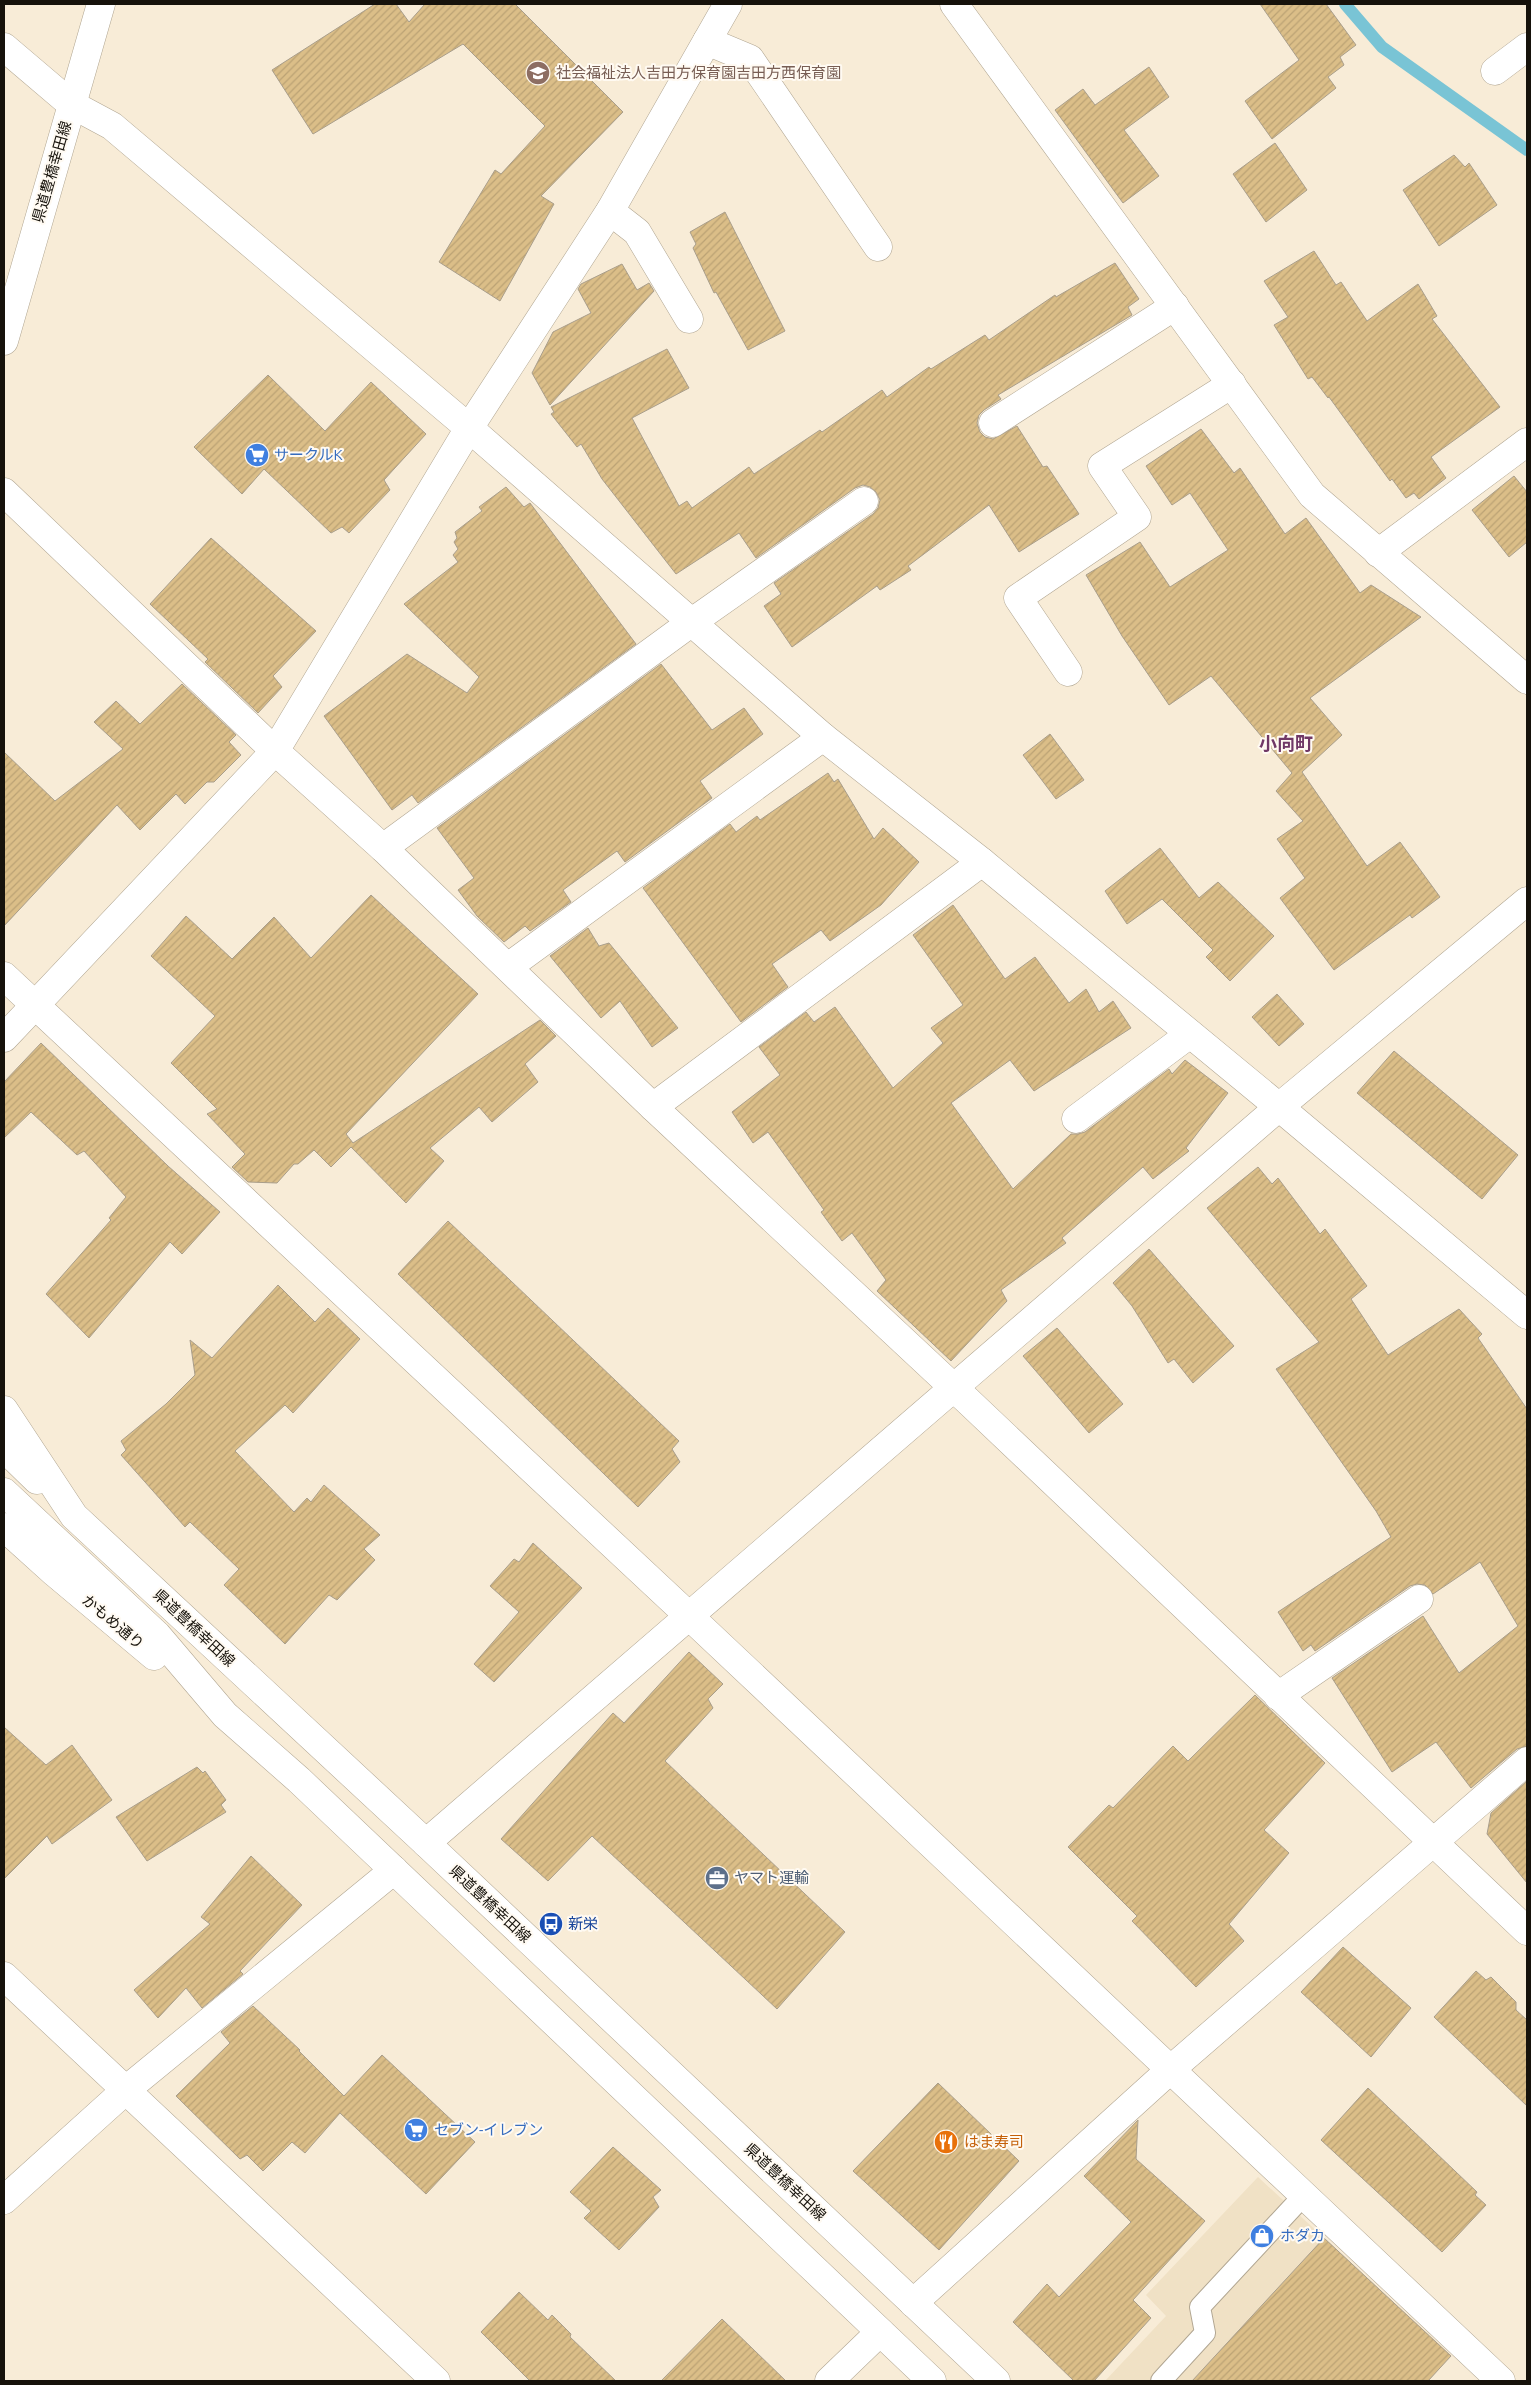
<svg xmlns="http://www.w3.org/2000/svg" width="1531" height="2385" font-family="Ubuntu,'Noto Sans JP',sans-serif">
<defs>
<pattern id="building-hatch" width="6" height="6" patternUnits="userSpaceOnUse" patternTransform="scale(1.25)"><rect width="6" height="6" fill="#dbbe88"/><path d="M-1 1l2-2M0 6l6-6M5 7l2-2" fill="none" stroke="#bba274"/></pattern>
</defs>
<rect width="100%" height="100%" fill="#f8ecd7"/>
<polygon fill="#f0e1c5" points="1258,2177 1451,2355 1428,2381 1105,2381 1166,2316 1146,2295"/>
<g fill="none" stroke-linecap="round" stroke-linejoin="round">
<polyline stroke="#79c4d5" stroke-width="12" points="1345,4 1382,47 1527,150"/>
</g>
<g fill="url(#building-hatch)" stroke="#a99e8b">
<polygon points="375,4 396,4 409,22 425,4 515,4 623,112 541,196 554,204 500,301 439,262 495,170 501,174 545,126 463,44 313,134 272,70"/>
<polygon points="1260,4 1326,4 1356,45 1340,57 1344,65 1328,77 1336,88 1272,139 1245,101 1299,60"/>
<polygon points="1149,67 1169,97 1124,130 1159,176 1123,203 1055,110 1083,89 1095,105"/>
<polygon points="1275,143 1307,190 1266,222 1233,174"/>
<polygon points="1454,155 1465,167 1469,163 1497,205 1439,246 1403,190"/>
<polygon points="725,212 785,331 748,350 716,292 714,293 693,248 696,244 690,232"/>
<polygon points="1314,251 1336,285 1341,282 1367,321 1418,284 1437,316 1432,319 1500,407 1431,457 1446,478 1419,499 1414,493 1406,498 1392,479 1390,481 1329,397 1328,398 1312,377 1308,379 1274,325 1288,317 1264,281"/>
<polygon points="1115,263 1139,299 1128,307 1132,315 998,395 1001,399 984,410 979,415 977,423 980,432 985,437 993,439 1017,426 1043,467 1047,466 1079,514 1019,552 989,505 908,566 911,570 880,590 877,586 792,647 764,606 781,594 774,583 873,514 878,508 880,500 876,492 870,487 863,485 855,488 756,558 739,533 676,574 602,479 581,444 577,447 551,414 554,412 551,407 667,349 689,388 632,418 679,506 687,501 692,508 749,467 754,474 820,430 822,432 882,390 887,397 929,367 931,369 985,335 989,340 1055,295 1056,297"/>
<polygon points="622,264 637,290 649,283 654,291 550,405 532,373 553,332 591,313 578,289 581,284"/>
<polygon points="268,375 325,431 371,382 426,434 384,480 390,490 349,533 342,527 331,533 264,469 242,494 194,447"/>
<polygon points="1201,429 1234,473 1240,468 1285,534 1306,518 1360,593 1371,585 1421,617 1310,698 1342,735 1302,772 1367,866 1400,842 1440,897 1412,918 1410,915 1334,970 1280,898 1305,878 1277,839 1303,821 1276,791 1292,773 1211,676 1169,705 1122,636 1086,575 1140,542 1170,587 1228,550 1190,493 1172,505 1146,466"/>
<polygon points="1514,476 1527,492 1527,542 1509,557 1472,510"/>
<polygon points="506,487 524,507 530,503 636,644 418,803 412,795 392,810 324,716 407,654 467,693 479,677 404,604 458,562 453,555 458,549 454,542 457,538 455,532 482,511 479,507"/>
<polygon points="211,538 316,631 273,676 282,687 258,713 205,662 208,659 150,604"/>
<polygon points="661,664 712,730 744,708 763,734 700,781 712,798 625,862 617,851 563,890 571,902 530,931 525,926 504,942 477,916 458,890 474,878 437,828"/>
<polygon points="182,684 236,735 229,742 241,755 214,782 207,782 185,804 176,794 140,830 117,805 4,926 4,752 55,801 123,749 94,722 116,701 140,724"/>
<polygon points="1050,734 1084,780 1056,799 1023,755"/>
<polygon points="828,773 834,782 838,779 874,839 883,828 919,862 881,905 830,941 821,930 772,964 788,987 741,1022 643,888 730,824 736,832 757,816 760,820"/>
<polygon points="1160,848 1199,898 1218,882 1274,936 1230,981 1206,957 1213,950 1162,899 1127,924 1105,891"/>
<polygon points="371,895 478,994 346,1134 353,1143 540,1020 556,1036 525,1064 538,1082 492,1122 479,1107 430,1148 444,1161 406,1203 351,1147 331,1167 314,1150 298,1164 294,1164 277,1183 248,1182 232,1167 245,1154 207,1114 217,1109 171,1063 215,1016 151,956 186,916 232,959 274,917 311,958"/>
<polygon points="953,905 1005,979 1035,957 1069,1003 1086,989 1099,1012 1113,1001 1131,1028 1034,1091 1010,1060 951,1103 1013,1189 1071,1134 1078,1134 1085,1132 1169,1069 1172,1074 1185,1060 1228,1093 1186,1148 1189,1151 1153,1179 1143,1167 1062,1238 1066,1243 1001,1290 1007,1301 951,1361 877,1291 886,1280 852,1233 842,1241 821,1212 824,1210 768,1132 753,1143 732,1112 780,1075 759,1047 806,1012 814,1022 835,1007 893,1088 943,1043 931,1028 963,1005 913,935"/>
<polygon points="588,928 599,946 609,943 678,1028 652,1047 620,1001 601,1018 550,956"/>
<polygon points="1277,994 1304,1024 1279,1046 1252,1017"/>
<polygon points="41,1043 168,1166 220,1212 182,1254 170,1242 89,1338 46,1294 111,1220 109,1218 126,1197 84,1151 77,1155 31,1112 4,1138 4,1082"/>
<polygon points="1394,1051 1518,1155 1482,1199 1357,1093"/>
<polygon points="1258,1167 1272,1184 1278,1178 1320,1234 1325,1229 1367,1286 1351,1299 1388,1355 1459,1309 1482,1334 1478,1338 1527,1409 1527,1746 1517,1749 1471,1788 1436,1742 1392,1772 1332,1678 1423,1616 1459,1673 1518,1626 1480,1562 1433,1594 1425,1585 1417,1584 1410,1586 1315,1651 1311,1645 1303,1651 1278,1612 1391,1537 1376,1511 1276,1369 1319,1342 1207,1208"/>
<polygon points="448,1221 679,1441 672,1449 680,1462 638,1507 398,1274"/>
<polygon points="1149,1249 1234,1346 1193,1383 1174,1359 1168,1363 1132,1306 1113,1283"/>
<polygon points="278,1285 315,1322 328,1308 360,1339 293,1413 285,1405 235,1451 294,1512 307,1498 311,1502 324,1485 380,1535 364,1549 375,1560 337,1600 329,1595 285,1644 224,1585 239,1569 190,1522 185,1527 121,1455 126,1450 121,1441 166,1404 195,1375 190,1340 212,1358"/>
<polygon points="1057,1328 1123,1404 1089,1433 1023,1356"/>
<polygon points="533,1543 582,1588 494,1682 474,1664 519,1612 490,1586 514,1559 519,1562"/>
<polygon points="689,1652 723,1684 708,1699 713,1708 665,1761 845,1932 777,2009 592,1836 548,1881 501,1839 613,1713 624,1723"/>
<polygon points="1255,1695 1325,1763 1264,1830 1289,1853 1229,1924 1244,1941 1196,1987 1132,1921 1137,1916 1068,1847 1109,1805 1113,1808 1173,1746 1188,1761"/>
<polygon points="4,1727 46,1765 72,1745 112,1800 52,1844 47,1836 4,1879"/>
<polygon points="197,1767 203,1773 205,1771 226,1800 221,1805 226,1812 147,1861 116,1817"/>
<polygon points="1527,1781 1527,1883 1487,1834 1491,1813"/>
<polygon points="251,1856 302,1905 240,1971 243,1974 202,2008 186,1988 158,2018 134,1990 210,1924 201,1917"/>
<polygon points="1343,1947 1411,2008 1371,2057 1301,1992"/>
<polygon points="1476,1971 1486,1980 1491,1977 1516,2002 1516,2010 1527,2020 1527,2106 1434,2017"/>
<polygon points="253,2006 300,2050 299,2051 344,2096 382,2055 475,2142 426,2194 340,2113 305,2153 292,2142 263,2171 247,2155 240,2159 176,2096 230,2043 221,2032"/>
<polygon points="938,2083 1019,2161 939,2250 853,2171"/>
<polygon points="1368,2088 1477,2192 1475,2195 1486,2205 1442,2252 1321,2140"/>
<polygon points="1138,2120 1136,2159 1205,2221 1133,2300 1151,2318 1094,2381 1074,2381 1013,2322 1047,2284 1059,2297 1131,2222 1084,2176"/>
<polygon points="613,2147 661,2190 653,2197 659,2207 619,2250 584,2218 591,2211 570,2192"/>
<polygon points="1324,2238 1451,2356 1428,2381 1192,2381"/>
<polygon points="519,2292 548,2320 552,2315 571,2334 570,2337 616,2381 530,2381 481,2332"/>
<polygon points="722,2319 786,2381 661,2381"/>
</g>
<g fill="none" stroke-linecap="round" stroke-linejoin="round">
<g stroke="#b1a692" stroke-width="22">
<polyline id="lane" points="1161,2381 1205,2333 1200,2307 1304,2195"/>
</g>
<g stroke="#b1a692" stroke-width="29">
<g id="street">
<polyline points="954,4 1312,495 1527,680"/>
<polyline points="707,41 750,59 878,247"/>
<polyline points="4,47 71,104 112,126 469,428 823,737 982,862 1279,1107 1527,1315"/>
<polyline points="1495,71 1527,47"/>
<polyline points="610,211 637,232 689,319"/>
<polyline points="993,423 1175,306"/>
<polyline points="4,492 275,751 383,848 653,1107 968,1401 1527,1931"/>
<polyline points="1378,553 1527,442"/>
<polyline points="1068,672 1018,598 1137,517 1102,466 1232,384"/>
<polyline points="383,848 692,622 864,501"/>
<polyline points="508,967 823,737"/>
<polyline points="4,976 688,1615 1501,2381"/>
<polyline points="4,1038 275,751 469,428 610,211 728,4"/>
<polyline points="653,1107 982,862"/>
<polyline points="1076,1119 1190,1034"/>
<polyline points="1278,1696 1419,1599"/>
<polyline points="426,1843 1279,1107 1527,901"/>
<polyline points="4,1976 436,2381"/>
<polyline points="4,2200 127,2089 394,1870"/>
<polyline points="913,2303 1170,2070 1527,1761"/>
<polyline points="829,2381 880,2332"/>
</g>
</g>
<g stroke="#b1a692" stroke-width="29">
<g id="secondary">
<polyline points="4,341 101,4"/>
<polyline points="4,1410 74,1516 426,1843 996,2381"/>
<polyline points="4,1448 37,1480"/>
<polyline points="4,1492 157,1635 225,1715 299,1780 932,2381"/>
<polyline points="4,1527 55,1573 154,1656"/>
</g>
</g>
<use href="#lane" stroke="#fff" stroke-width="20"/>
<use href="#street" stroke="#fff" stroke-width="28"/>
<use href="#secondary" stroke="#fff" stroke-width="28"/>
</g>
<defs>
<g id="school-disc" transform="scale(1.25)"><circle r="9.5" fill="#8d6e63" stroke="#fffaf2"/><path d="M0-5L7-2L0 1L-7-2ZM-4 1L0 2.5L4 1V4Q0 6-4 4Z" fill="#fff"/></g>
<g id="supermarket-disc" transform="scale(1.25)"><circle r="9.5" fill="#3f7fe0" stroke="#fffaf2"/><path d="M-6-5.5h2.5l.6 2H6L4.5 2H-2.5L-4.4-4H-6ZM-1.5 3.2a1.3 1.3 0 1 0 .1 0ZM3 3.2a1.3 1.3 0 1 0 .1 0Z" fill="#fff"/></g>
<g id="office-disc" transform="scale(1.25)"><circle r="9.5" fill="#5c6f8a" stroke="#fffaf2"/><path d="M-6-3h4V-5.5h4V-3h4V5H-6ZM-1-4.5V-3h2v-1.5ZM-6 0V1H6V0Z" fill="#fff"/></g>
<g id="bus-disc" transform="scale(1.25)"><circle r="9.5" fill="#1a4fb4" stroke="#fffaf2"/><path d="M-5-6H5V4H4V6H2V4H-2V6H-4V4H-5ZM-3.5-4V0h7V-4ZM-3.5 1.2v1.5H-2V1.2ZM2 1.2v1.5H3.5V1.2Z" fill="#fff"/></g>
<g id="restaurant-disc" transform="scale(1.25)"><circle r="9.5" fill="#e8710a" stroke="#fffaf2"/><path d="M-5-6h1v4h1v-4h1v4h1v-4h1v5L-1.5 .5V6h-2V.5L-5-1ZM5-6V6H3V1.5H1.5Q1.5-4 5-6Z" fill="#fff"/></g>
<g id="shop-disc" transform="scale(1.25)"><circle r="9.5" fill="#3f7fe0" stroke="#fffaf2"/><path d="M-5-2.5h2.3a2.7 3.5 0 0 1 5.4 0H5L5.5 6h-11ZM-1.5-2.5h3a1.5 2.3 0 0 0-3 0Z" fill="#fff"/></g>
</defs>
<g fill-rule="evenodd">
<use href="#school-disc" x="538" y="73"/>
<use href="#supermarket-disc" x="257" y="455"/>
<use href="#office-disc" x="717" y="1878"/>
<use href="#bus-disc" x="551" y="1924"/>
<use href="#supermarket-disc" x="416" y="2130"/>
<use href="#restaurant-disc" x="946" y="2142"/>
<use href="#shop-disc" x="1262" y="2236"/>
</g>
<g text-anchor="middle" stroke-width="4" stroke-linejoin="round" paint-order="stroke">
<g font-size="15" fill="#785e54" stroke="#fffaf2" text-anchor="start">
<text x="556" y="78">社会福祉法人吉田方保育園吉田方西保育園</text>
</g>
<g font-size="15" fill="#16120b" stroke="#fffaf2">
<text transform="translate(52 172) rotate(-74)" y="5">県道豊橋幸田線</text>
<text transform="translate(113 1622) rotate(40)" y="5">かもめ通り</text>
<text transform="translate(194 1628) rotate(43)" y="5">県道豊橋幸田線</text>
<text transform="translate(490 1904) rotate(43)" y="5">県道豊橋幸田線</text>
<text transform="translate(785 2182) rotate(43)" y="5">県道豊橋幸田線</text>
</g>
<g font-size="15" fill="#366cbe" stroke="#fffaf2" text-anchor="start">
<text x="274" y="460">サークルK</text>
<text x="434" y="2135">セブン-イレブン</text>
<text x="1280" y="2241">ホダカ</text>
</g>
<g font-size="15" fill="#4e5e75" stroke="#fffaf2" text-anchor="start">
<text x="734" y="1883">ヤマト運輸</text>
</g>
<g font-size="15" fill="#164399" stroke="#fffaf2" text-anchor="start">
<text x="568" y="1929">新栄</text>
</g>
<g font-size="15" fill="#c56008" stroke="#fffaf2" text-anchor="start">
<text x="964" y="2147">はま寿司</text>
</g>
<g font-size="18" font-weight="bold" fill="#703866" stroke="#fffaf2">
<text x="1286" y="750">小向町</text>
</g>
</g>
<rect width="1531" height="2385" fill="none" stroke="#16120b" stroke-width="10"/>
</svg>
